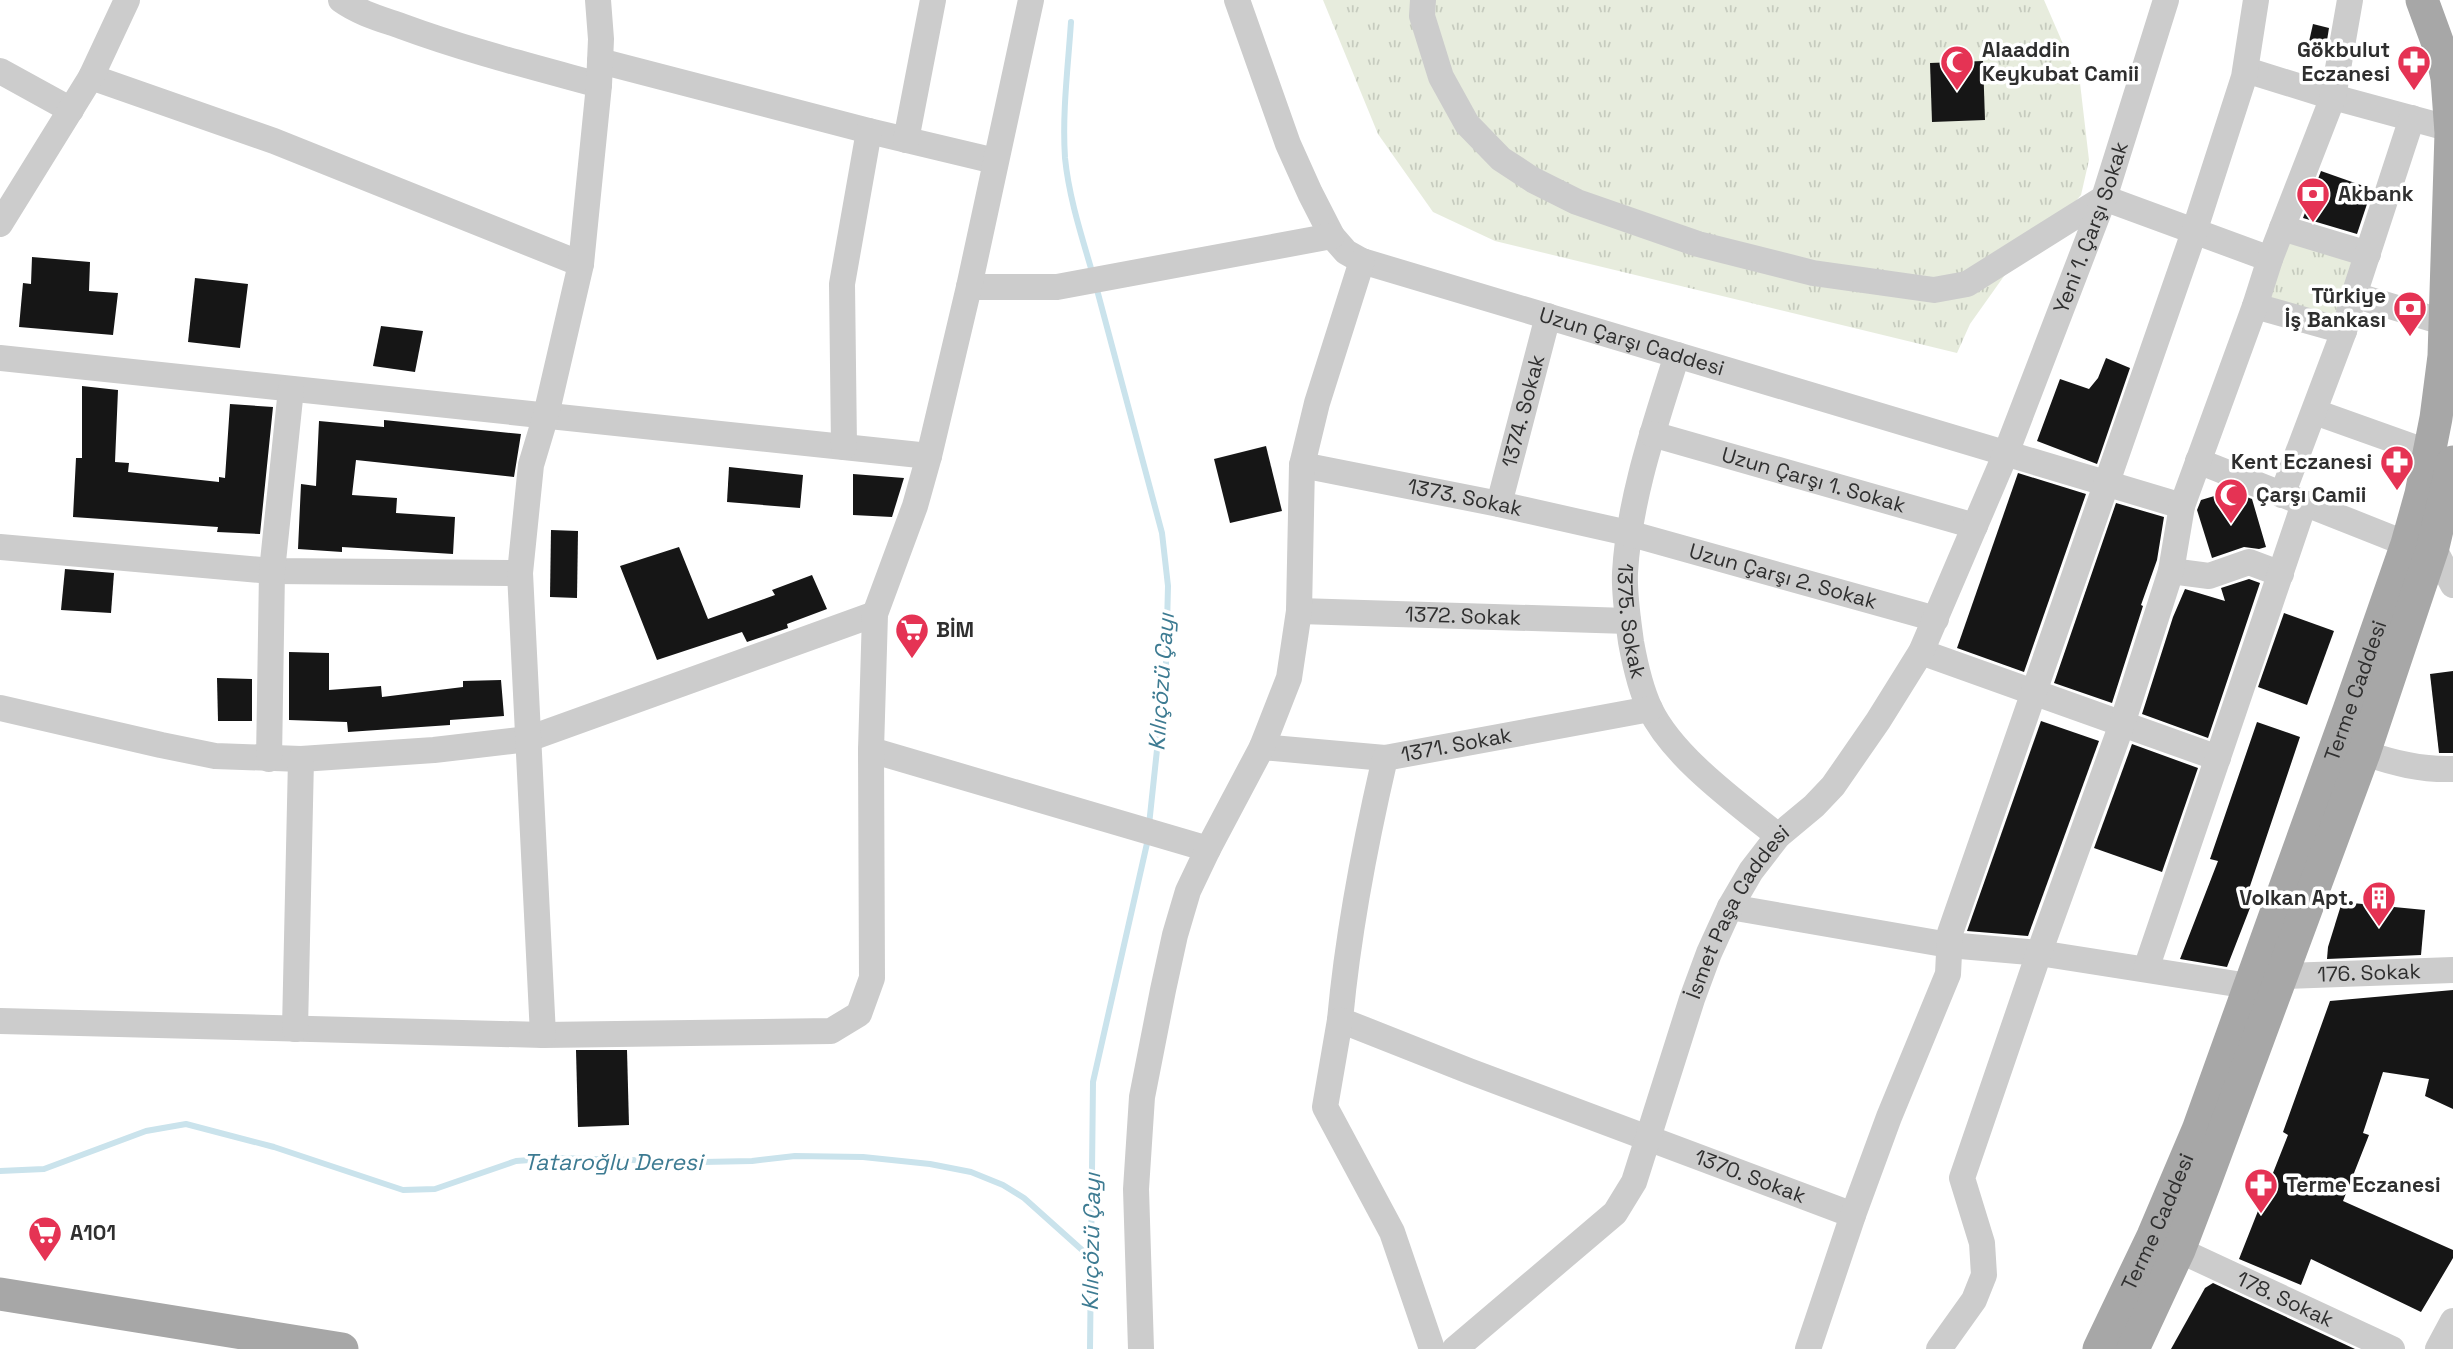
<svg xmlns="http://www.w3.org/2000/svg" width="2453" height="1349" font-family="'Space Grotesk',sans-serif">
<defs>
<pattern id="grass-tufts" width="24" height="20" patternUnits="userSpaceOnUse" patternTransform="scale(1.75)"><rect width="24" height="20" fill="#e7ecdd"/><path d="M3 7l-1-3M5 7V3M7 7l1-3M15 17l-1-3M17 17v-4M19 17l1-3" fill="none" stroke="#c6cbbe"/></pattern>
</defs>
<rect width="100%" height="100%" fill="#fff"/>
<g fill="url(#grass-tufts)">
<polygon points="1323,0 2044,0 2080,83 2089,160 2081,195 2059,220 2014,262 1970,324 1957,353 1495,241 1433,212 1378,134"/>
<polygon points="2282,228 2368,254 2344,331 2255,306"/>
</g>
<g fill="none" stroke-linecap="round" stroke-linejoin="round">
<g stroke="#cae3ec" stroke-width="6">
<path d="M1071,22c-3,45 -9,91 -6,136 4,40 17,79 28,117"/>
<polyline points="1096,286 1162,533 1168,586 1166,665 1149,825"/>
<polyline points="0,1171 44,1169 146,1131 186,1124 274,1147 403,1190 435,1189 516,1161 558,1158 703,1162 752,1161 795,1156 863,1157 930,1164 971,1172 1003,1185 1024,1198 1091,1258"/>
<polyline points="1090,1349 1093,1082 1148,839"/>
</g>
</g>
<g fill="#161616">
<polygon points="2313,24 2329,28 2324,59 2306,55"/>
<polygon points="1983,61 1985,120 1932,122 1930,63"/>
<polygon points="2321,171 2372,189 2357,234 2303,218"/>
<polygon points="32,257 90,262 89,291 118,293 113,335 19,327 23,283 31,284"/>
<polygon points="195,278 248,284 240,348 188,342"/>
<polygon points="381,326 423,331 415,372 373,366"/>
<polygon points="2106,358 2130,368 2097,464 2037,441 2060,379 2089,389 2098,378"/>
<polygon points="82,386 118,390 115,462 129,463 128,472 219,482 219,477 225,478 230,404 273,407 260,534 217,532 218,527 73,517 76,458 82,458"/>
<polygon points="384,420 521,434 514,477 356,460 352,495 397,498 396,513 455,517 453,554 342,547 342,552 298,549 301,484 316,486 319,421 384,427"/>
<polygon points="1266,446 1282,511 1230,523 1214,459"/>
<polygon points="729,467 803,475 800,508 727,502"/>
<polygon points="2018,473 2086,494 2024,672 1957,648"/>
<polygon points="853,474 904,478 892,517 853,515"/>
<polygon points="2231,491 2252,499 2266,547 2259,549 2244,547 2212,558 2197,510 2201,500"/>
<polygon points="2116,503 2164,517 2157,560 2141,605 2143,606 2112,703 2054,683"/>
<polygon points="551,530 578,531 577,598 550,597"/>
<polygon points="679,547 708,619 775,595 772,590 812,575 827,609 787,624 788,628 747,642 742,632 657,660 620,566"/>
<polygon points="65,569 114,573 111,613 61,610"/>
<polygon points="2249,579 2260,583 2208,738 2142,714 2173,617 2185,589 2225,601 2221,588"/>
<polygon points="2284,613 2334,631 2307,705 2258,687"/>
<polygon points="289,652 329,653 329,690 381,686 382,697 463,687 463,681 501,680 504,716 450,720 450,725 348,732 347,722 289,720"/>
<polygon points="2453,671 2453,753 2439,753 2430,674"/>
<polygon points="217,678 252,679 252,721 218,721"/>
<polygon points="2041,721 2099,741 2028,936 1967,931"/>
<polygon points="2257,722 2300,737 2248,892 2255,895 2227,967 2180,959 2218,861 2210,859"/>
<polygon points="2132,744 2198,768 2162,872 2094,848"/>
<polygon points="2342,902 2425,910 2421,955 2327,959 2328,947"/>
<polygon points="2453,990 2453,1109 2425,1096 2429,1079 2383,1072 2363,1133 2369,1135 2343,1201 2453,1250 2453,1258 2421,1312 2311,1259 2301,1285 2239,1259 2288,1135 2283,1132 2330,1001"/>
<polygon points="576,1050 627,1050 629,1125 578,1127"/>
<polygon points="2213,1283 2355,1349 2171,1349 2205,1288"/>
</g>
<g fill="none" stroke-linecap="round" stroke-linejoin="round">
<g stroke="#ccc" stroke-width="26">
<path d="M341,0c18,13 40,19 60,26 65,24 132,41 198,59"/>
<path id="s1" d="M1237,0l51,144 22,49 22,43 14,16 16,9 820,245"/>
<polyline points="1423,0 1422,16 1441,77 1467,124 1501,159 1533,180 1577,202 1698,244 1813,273 1934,290 1967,284 2104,198 2270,259"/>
<polyline points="600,61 869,131 995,161"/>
<polyline points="2246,70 2333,97 2451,129"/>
<polyline points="0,71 71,110"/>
<polyline points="91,77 274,141 581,264"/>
<polyline points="906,140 933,0"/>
<polyline points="0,224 91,77 127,0"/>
<polyline points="2282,228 2368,254"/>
<polyline points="969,287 1057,287 1332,236"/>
<polyline points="2354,295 2412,118"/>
<polyline points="2255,306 2344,331"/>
<path id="s2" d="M1677,355c-22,70 -48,144 -52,218 -1,22 3,46 6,69 4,22 9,46 19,67 23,48 86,93 128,127"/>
<polyline points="0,358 929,456"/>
<polyline points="2315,412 2430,453"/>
<path id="s3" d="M1652,434l323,92"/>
<polyline points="844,447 842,284 869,131"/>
<polyline points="2198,461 2407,544"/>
<path id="s4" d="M1302,465l197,39 129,29 308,86"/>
<polyline points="2282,495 2344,331 2354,295 2446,323"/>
<path id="s5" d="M1499,504l49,-188"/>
<polyline points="0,547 272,571 520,573"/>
<polyline points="2433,547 2453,585"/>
<polyline points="2171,571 2209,576 2249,562 2281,574"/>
<path id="s6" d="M1299,611l329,10"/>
<polyline points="1921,652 2218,758"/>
<polyline points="0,708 161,745 215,756 301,759 434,750 528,739 875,614"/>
<path id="s7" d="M1262,747l123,11 265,-49"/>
<polyline points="871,750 1208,849"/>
<path d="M2364,753c30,10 57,17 89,16"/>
<path id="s8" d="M1385,758c-20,86 -37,174 -45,262l129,51 384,144"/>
<polyline points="269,759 272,571 291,389"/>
<polyline points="1730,907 1949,945 2039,953 2249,986"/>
<polyline points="2146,969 2304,504"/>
<path id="s9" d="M2283,976l170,-6"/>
<polyline points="1340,1020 1325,1107 1392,1232 1432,1349"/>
<polyline points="0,1021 543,1035 831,1031 859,1014 872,978 871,750 875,614 915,506 929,456 969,287 1031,0"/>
<polyline points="295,1029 301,759"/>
<polyline points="543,1035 520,573 531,465 546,415 581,264 599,85 601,39 598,0"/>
<path id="s10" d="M2179,1250l213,99"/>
<polyline points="1141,1349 1136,1189 1142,1097 1163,990 1175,935 1188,891 1208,849 1262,747 1289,678 1299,611 1302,465 1317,403 1362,261"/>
<path id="s11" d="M1455,1349l160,-136 19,-31 58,-183 17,-46 21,-46 21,-36 27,-35 36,-30 19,-20 45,-65 43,-69 85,-199 98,-255 62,-198"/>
<polyline points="1808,1349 1853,1215 1889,1117 1948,974 1950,933 2194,232 2244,77 2256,0"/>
<polyline points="1939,1349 1974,1300 1984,1275 1982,1243 1962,1178 2039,953 2122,724 2171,571 2182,506 2255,306 2270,259 2333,97 2350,0"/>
<polyline points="2438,1349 2453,1321"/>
</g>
<g stroke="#a7a7a7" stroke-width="33">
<polyline points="0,1294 342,1349"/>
<path id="s12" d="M2099,1349l54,-113 45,-106 151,-420 58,-166 14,-50 15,-76 8,-62 7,-223 -4,-55 -6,-26 -19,-52"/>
<polyline points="2133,1349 2179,1250 2205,1182 2364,753 2433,547 2453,462"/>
</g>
</g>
<defs>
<g id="mosque-pin" transform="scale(1.75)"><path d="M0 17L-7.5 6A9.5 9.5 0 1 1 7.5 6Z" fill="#e53354" stroke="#fff"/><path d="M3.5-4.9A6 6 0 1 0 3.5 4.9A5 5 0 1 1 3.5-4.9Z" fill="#fff"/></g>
<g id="pharmacy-pin" transform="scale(1.75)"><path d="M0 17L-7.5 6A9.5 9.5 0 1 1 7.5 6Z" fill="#e53354" stroke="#fff"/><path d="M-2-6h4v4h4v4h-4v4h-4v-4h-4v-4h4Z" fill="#fff"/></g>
<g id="bank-pin" transform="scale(1.75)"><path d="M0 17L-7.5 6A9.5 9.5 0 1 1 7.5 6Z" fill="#e53354" stroke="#fff"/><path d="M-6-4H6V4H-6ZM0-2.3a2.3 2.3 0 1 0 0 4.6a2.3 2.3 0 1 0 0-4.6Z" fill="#fff"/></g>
<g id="supermarket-pin" transform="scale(1.75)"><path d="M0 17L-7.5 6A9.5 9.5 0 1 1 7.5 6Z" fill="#e53354" stroke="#fff"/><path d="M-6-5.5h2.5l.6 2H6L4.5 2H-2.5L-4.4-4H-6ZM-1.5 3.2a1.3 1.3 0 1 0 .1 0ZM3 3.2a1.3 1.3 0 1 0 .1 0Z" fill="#fff"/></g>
<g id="building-pin" transform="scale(1.75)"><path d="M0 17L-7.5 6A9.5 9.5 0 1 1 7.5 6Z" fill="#e53354" stroke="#fff"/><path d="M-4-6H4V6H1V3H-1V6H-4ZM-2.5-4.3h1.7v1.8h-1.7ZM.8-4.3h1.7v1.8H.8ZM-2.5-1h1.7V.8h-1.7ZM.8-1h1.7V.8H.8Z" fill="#fff"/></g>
</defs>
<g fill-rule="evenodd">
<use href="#mosque-pin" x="1957" y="62"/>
<use href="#pharmacy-pin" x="2414" y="62"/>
<use href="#bank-pin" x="2313" y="194"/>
<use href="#bank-pin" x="2410" y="308"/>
<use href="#pharmacy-pin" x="2397" y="462"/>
<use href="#mosque-pin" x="2231" y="495"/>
<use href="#supermarket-pin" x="912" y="630"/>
<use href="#building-pin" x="2379" y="898"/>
<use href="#pharmacy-pin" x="2261" y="1185"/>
<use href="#supermarket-pin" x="45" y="1233"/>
</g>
<g text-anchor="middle" stroke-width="7" stroke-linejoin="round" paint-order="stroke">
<g font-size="21" font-weight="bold" fill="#2f2f2f" stroke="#fff" text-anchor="start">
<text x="1982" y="57">Alaaddin<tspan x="1982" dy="24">Keykubat Camii</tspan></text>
<text x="2390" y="57" text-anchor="end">Gökbulut<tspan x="2390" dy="24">Eczanesi</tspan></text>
<text x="2338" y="201">Akbank</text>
<text x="2386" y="303" text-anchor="end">Türkiye<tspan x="2386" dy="24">İş Bankası</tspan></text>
<text x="2372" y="469" text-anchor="end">Kent Eczanesi</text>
<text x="2256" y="502">Çarşı Camii</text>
<text x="936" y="637">BİM</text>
<text x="2354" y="905" text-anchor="end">Volkan Apt.</text>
<text x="2286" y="1192">Terme Eczanesi</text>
<text x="70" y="1240">A101</text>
</g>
<g font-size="21" fill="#2f2f2f" stroke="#fff">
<text dy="7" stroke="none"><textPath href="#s11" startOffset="1316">Yeni 1. Çarşı Sokak</textPath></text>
<text dy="7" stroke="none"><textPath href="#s1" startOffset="576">Uzun Çarşı Caddesi</textPath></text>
<text dy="7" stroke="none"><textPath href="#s5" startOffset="96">1374. Sokak</textPath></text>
<text dy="7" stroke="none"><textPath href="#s3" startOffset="168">Uzun Çarşı 1. Sokak</textPath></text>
<text dy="7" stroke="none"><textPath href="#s4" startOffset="166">1373. Sokak</textPath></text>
<text dy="7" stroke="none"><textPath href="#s4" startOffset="494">Uzun Çarşı 2. Sokak</textPath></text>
<text dy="7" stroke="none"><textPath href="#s6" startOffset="164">1372. Sokak</textPath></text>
<text dy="7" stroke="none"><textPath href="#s2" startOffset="273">1375. Sokak</textPath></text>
<text dy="7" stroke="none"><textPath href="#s12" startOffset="707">Terme Caddesi</textPath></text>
<text dy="7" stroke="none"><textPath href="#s7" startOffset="196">1371. Sokak</textPath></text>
<text dy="7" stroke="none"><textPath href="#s11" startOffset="537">İsmet Paşa Caddesi</textPath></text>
<text dy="7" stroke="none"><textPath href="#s9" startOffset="86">176. Sokak</textPath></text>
<text dy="7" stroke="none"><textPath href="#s8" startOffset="705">1370. Sokak</textPath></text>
<text dy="7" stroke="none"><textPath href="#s12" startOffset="140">Terme Caddesi</textPath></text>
<text dy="7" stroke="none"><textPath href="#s10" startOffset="117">178. Sokak</textPath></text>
</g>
<g font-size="23" font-style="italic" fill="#3d7b92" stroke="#fff">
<text transform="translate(1161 682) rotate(-86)" y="8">Kılıçözü Çayı</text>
<text x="613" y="1170">Tataroğlu Deresi</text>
<text transform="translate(1091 1242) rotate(-89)" y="8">Kılıçözü Çayı</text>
</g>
</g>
</svg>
